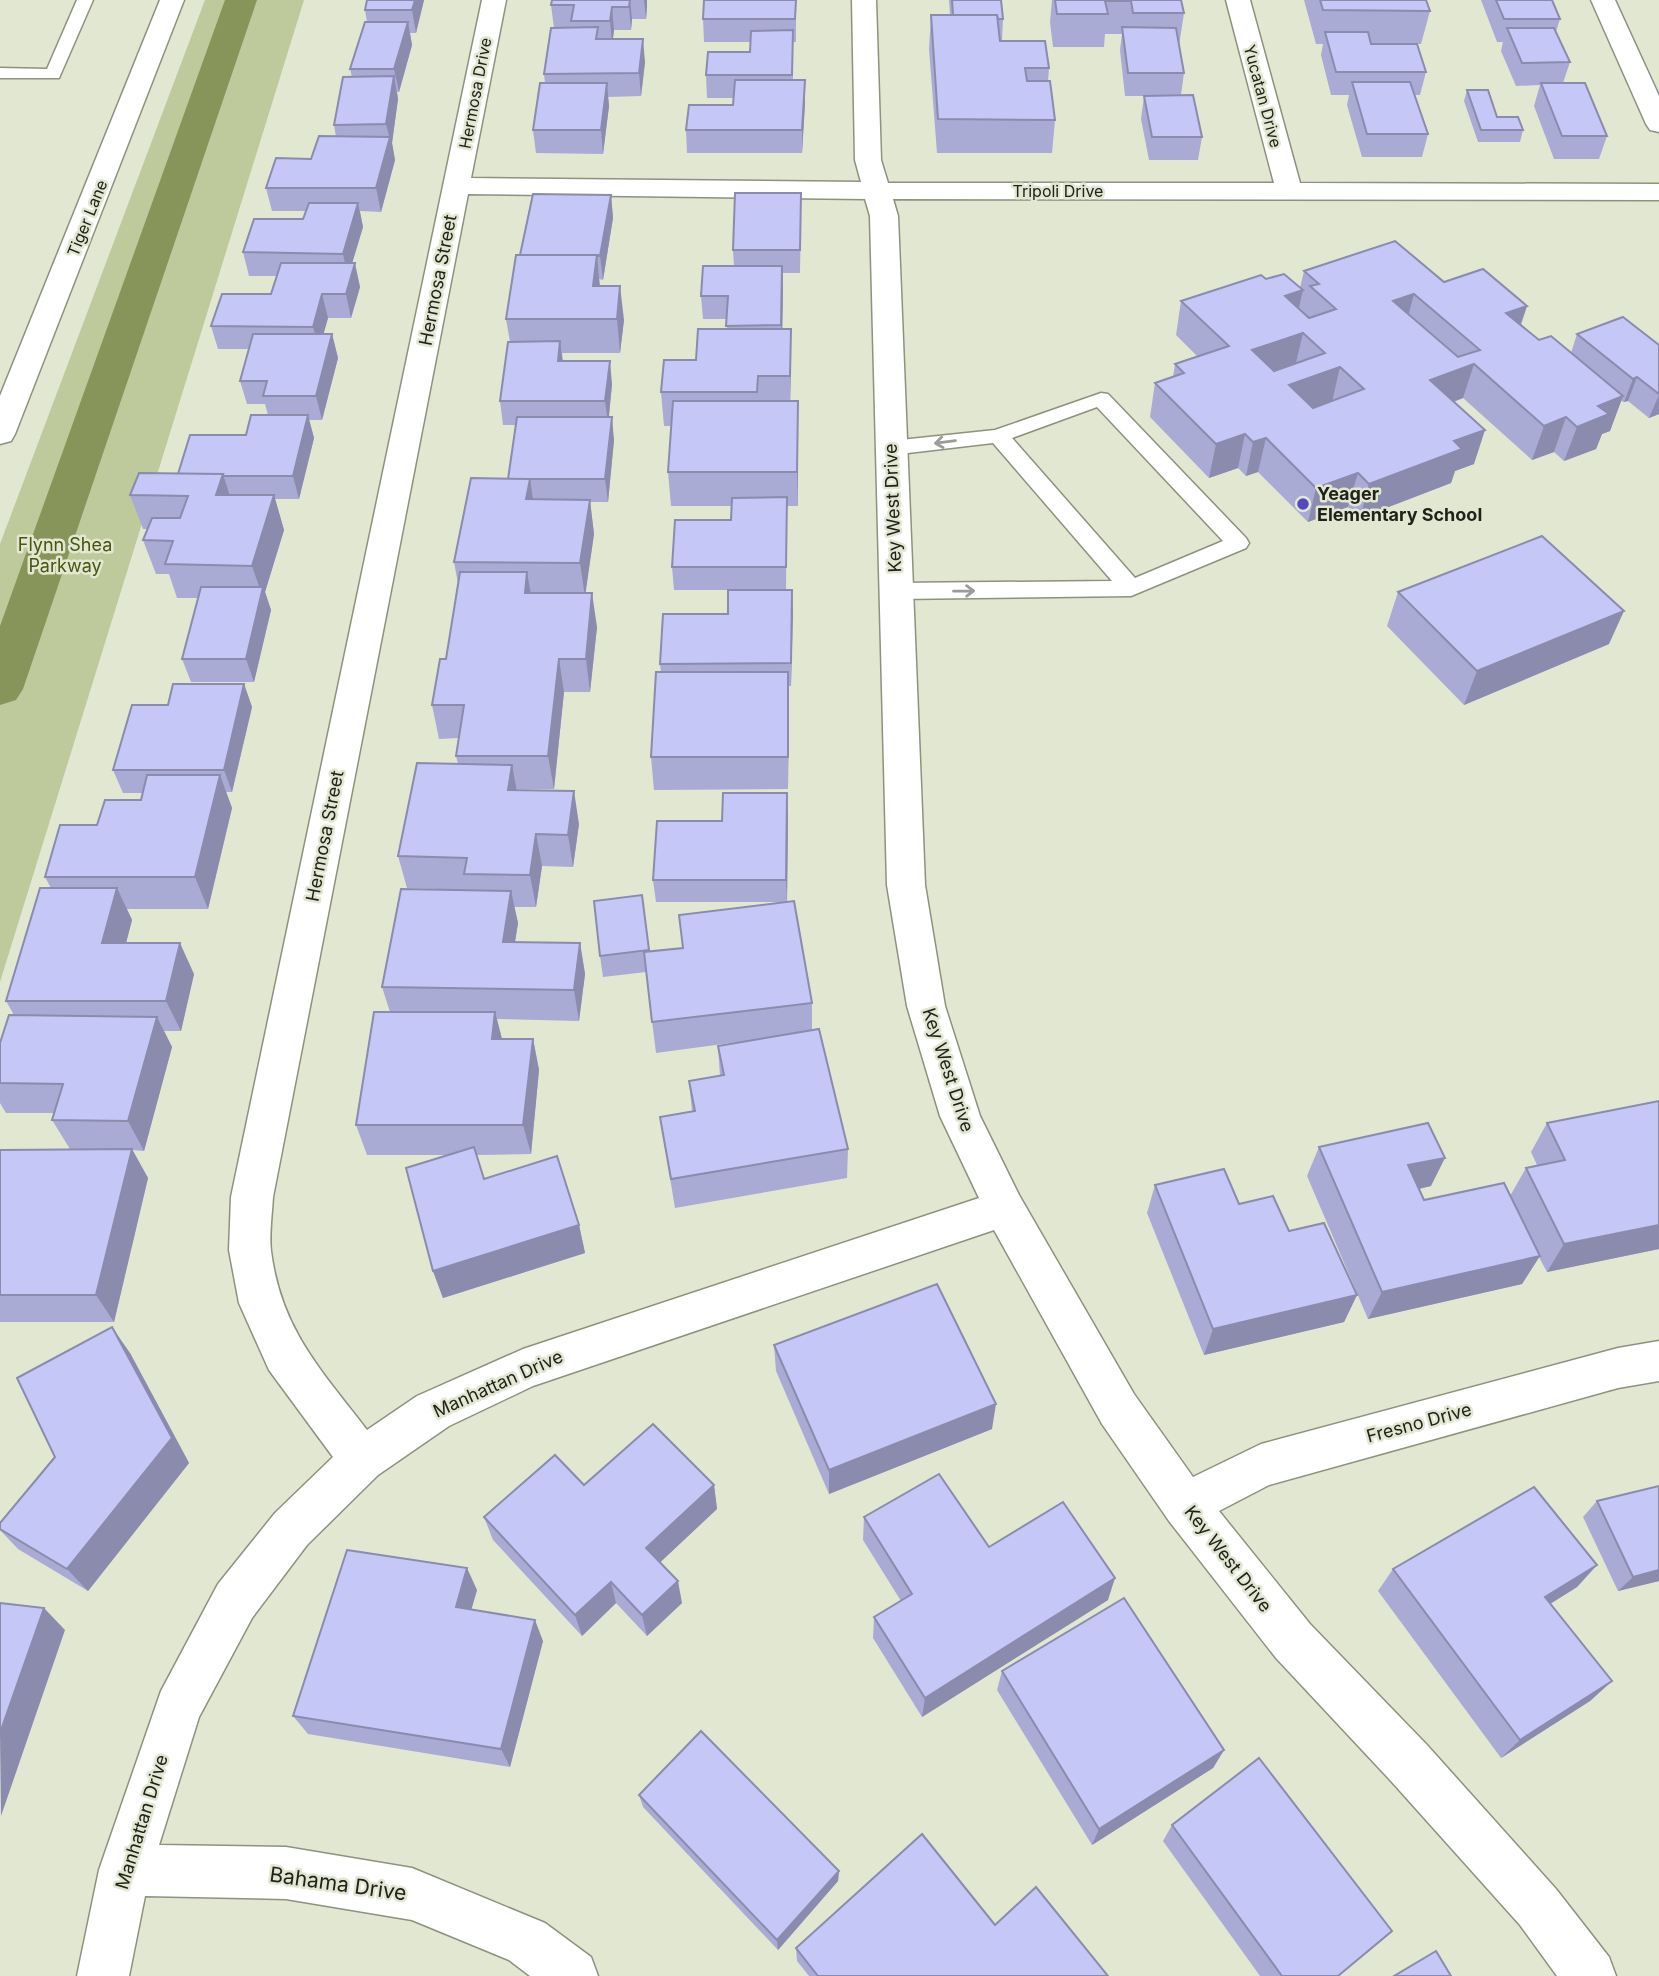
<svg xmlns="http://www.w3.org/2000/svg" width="1659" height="1976" font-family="Inter,sans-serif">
<rect width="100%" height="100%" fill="#e2e7d2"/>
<polygon fill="#bec99c" points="205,0 304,0 0,982 0,544"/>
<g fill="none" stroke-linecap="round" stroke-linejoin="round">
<polygon fill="#88955a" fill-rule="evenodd" points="225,0 257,0 23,689 16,700 0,705 0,626"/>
<g stroke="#8d927e" stroke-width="3">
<g id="lane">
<polygon points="77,0 93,0 59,78 0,78 0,68 47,69"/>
<path d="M1101,393l7,1 138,144 3,5 -3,5 -115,48 -235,3 -8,-3 -3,-5 3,-5 8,-3 216,-2 -119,-138 -102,12 -7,-2 -3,-5 3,-5 7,-2 104,-11zM1097,407l126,134 -88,37 -123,-140z"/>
</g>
</g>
<g stroke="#8d927e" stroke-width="3">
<g id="street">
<path d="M482,0h24l-35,178 390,4 -6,-22 -3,-160h24l5,160 7,23h386l-48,-183h24l50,183 359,1v16l-766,-1 5,17 27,669 20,121 35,110 39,79 115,199 59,83 68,-33 357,-96 41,-7v40l-41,7 -349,97 -50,26 91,113 117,121 129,144 53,68 7,19h-59l-37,-51 -129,-144 -115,-123 -107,-137 -67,-97 -108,-194 -461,156 -84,40 -71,49 -71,70 -55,73 -53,99 -40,128 127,2 126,21 133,55 46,34 7,19h-68l-21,-16 -97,-40 -126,-21 -141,-3 -16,80h-52l22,-106 62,-179 57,-107 57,-71 58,-56 -64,-87 -30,-67 -10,-53 2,-53zM468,194l397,5 5,17 17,669 20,121 33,110 39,82 -456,151 -106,47 -50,34c-45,-59 -86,-100 -96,-179 -2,-17 1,-36 2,-54z"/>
<polygon points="1591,0 1615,0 1659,96 1659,132 1650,130 1646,124"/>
</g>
</g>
<g stroke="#8d927e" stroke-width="3">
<polygon id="secondary" points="160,0 184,0 15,434 11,441 0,444 0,396"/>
</g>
<use href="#lane" fill="#fff" fill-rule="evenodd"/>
<use href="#street" fill="#fff" fill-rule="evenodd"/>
<use href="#secondary" fill="#fff" fill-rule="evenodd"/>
</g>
<g fill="#a9abd4">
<polygon points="367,0 424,0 416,33 410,33 412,45 399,92 397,92 398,99 392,143 395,160 381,212 360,211 363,227 352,263 360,287 351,318 328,318 323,334 332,334 338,358 322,420 309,420 314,438 299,499 275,499 284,530 265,592 271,610 254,682 191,682 182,659 198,598 177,598 169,574 156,574 143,540 147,529 143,529 130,495 178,474 246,435 268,415 265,404 247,404 240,381 249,349 218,349 211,326 271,294 277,276 249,276 243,252 303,219 306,211 272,211 266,188 311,159 336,137 334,125 352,77 350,69 367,22 365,10"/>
<polygon points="552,0 647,0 647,7 646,19 632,19 631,30 614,30 613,39 645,62 641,96 608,97 609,106 603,154 536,153 533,130 545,83 544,74 554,28 551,5"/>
<polygon points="796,0 796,42 793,42 793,80 805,103 802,153 687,153 686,130 733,105 734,98 707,98 706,75 750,52 751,42 704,42 703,19"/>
<polygon points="949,0 1001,0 1003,19 1002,41 1049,68 1048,81 1055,120 1052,153 937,153 929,49 931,15 950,15"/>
<polygon points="1052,0 1181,0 1184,13 1179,46 1184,73 1181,95 1202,137 1198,160 1149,160 1141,119 1144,96 1125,96 1120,50 1122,34 1105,34 1104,47 1053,47 1050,22"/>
<polygon points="1304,0 1426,0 1430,11 1421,44 1371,44 1426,72 1420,95 1415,95 1428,134 1422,157 1362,157 1347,105 1349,95 1331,95 1321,55 1323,44 1316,44"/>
<polygon points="1481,0 1552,0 1560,19 1556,32 1570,62 1563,83 1607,136 1599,159 1554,159 1534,106 1540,85 1516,86 1501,51 1503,42 1497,42"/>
<polygon points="1467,90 1497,117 1523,130 1520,142 1478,142 1464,101"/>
<polygon points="611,195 613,218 603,280 599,279 600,286 624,320 620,353 562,353 563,361 612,384 609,417 614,440 608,502 590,502 594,534 585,593 597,627 590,692 564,692 554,789 517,789 517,790 579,824 573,867 542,866 536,907 514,907 518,923 515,942 580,943 585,974 579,1021 497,1019 502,1039 533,1039 539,1070 531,1154 477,1155 484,1179 579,1225 585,1253 443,1298 433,1271 450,1155 367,1155 356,1125 390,1012 382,987 468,890 407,888 398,856 458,764 456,756 459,738 439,739 432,705 446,659 458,584 454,562 508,479 516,425 503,425 500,401 510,342 506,319 520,255"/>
<polygon points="801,216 800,273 783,273 782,329 791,329 790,401 798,435 798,506 787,506 786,590 674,590 672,567 731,520 731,506 671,506 668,472 672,426 664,426 661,392 727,329 727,319 703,319 701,296 734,266 733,250"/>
<polygon points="1304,271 1444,282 1527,306 1521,325 1539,340 1571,353 1577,334 1659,345 1659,414 1649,418 1628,401 1624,402 1621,401 1610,431 1602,434 1596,449 1564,461 1554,452 1532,460 1463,398 1454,402 1474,464 1455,471 1451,483 1360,518 1348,507 1308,522 1258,472 1246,476 1238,468 1209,478 1150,417 1155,383 1173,377 1175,364 1198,357 1176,335 1181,301 1266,279 1300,288"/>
<polygon points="792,590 791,686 788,686 788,789 654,790 651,757 661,672 660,664 728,614"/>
<polygon points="1398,592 1609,644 1464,705 1387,626"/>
<polygon points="244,684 252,707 232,792 226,792 232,808 208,909 127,909 132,920 126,943 194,974 181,1031 164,1031 172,1047 144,1151 132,1150 148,1178 114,1322 0,1322 0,1150 70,1149 52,1120 54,1113 6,1113 0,1103 0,1043 14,1015 6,1001 51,888 45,877 97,825 141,800 143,793 123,793 113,770 168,705"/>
<polygon points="788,815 787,902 656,902 653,880 722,821"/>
<polygon points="642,895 649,952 812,1003 812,1030 848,1149 847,1178 675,1208 660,1117 692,1111 689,1081 720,1076 718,1046 738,1042 656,1053 646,972 603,977 600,956"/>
<polygon points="1659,1101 1659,1249 1547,1272 1539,1257 1522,1284 1368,1319 1307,1176 1319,1147 1431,1186 1419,1189 1424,1200 1510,1196 1526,1168 1537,1165 1531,1152 1547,1123"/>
<polygon points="1155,1185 1289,1231 1357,1295 1344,1322 1204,1355 1147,1213"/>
<polygon points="774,1345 992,1429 829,1494 776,1371"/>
<polygon points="130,1353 189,1463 88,1591 18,1549 0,1530 0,1523 55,1457"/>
<polygon points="584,1485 714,1485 717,1509 659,1563 682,1603 647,1636 616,1603 582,1636 493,1540 484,1517"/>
<polygon points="1659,1486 1659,1581 1618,1591 1583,1517 1597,1501"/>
<polygon points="864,1517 989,1547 1108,1600 922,1717 873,1638 874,1617 901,1601 863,1540"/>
<polygon points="1597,1565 1577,1587 1550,1604 1612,1681 1590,1701 1501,1758 1378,1591 1393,1569"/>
<polygon points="477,1590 471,1610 543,1641 510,1767 308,1734 293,1716"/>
<polygon points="1002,1671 1224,1750 1213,1768 1092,1845 997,1690"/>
<polygon points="639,1795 839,1871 838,1881 778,1950 643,1807"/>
<polygon points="1172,1825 1338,1976 1260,1976 1163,1841"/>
<polygon points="995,1925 1108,1976 809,1976 797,1961 796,1948"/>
</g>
<g fill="#8a8bad">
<polygon points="415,0 424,0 416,33 412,10"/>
<polygon points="630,0 632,19 631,30 629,7"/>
<polygon points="644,0 647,0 647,7 646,19"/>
<polygon points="612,7 614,30 612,44 610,21"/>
<polygon points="408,22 412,45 399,92 394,69"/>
<polygon points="643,39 645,62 641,96 639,73"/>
<polygon points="394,76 398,99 392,143 395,160 381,212 376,188 390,140 386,124"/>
<polygon points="805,80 805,103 802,153 802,130"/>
<polygon points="607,83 609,106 603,154 601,130"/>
<polygon points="611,195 613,218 603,280 600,256"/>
<polygon points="358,203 363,227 348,277 343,254"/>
<polygon points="597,255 600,289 597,320 593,286"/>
<polygon points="355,263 360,287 351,318 346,294"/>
<polygon points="782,266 783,290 782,349 781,325"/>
<polygon points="620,286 624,320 620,353 617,319"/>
<polygon points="1303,290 1295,325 1285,296"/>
<polygon points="322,294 328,318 319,350 313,327"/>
<polygon points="1414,294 1405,328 1393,301"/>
<polygon points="1527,306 1515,340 1506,313"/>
<polygon points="791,329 791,363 790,410 790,376"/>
<polygon points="1303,333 1295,367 1245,384 1252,350"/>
<polygon points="332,334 338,358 322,420 316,396"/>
<polygon points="560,341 563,365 558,361"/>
<polygon points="610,361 612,384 608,424 605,401"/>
<polygon points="1474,364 1463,398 1419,414 1430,380"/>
<polygon points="1340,367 1332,402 1281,420 1289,385"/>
<polygon points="1637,377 1628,401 1624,402 1633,379"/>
<polygon points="1659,395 1659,414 1649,418"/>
<polygon points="1623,396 1610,431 1602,434 1596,449 1564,461 1577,427 1598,406"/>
<polygon points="798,401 798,506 797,472"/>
<polygon points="308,415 314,438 299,499 293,476"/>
<polygon points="612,417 614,440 608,502 605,479"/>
<polygon points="1566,417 1554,452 1532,460 1544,426"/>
<polygon points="1485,430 1474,464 1455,471 1451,483 1360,518 1369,484 1454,441"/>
<polygon points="1245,434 1238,468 1209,478 1216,444"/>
<polygon points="1266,438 1258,472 1246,476 1253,442"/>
<polygon points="1358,473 1348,507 1308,522 1316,488"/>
<polygon points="223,474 234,509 216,495"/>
<polygon points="530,479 535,513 526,499"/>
<polygon points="274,495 284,530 265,592 271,610 254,682 246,659 262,595 252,566"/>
<polygon points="590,500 594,534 585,597 580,563"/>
<polygon points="527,572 533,606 525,593"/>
<polygon points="792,590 793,613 791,686 791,663"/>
<polygon points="592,593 597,627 590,692 586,659"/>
<polygon points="1624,611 1609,644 1464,705 1477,671"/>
<polygon points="559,659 564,692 554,789 548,756"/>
<polygon points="788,672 789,705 788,789"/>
<polygon points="244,684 252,707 232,792 224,770"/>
<polygon points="512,765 518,797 508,790"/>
<polygon points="220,775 232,808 208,909 195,877"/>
<polygon points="574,791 579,824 573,867 568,835"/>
<polygon points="787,793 788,815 787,902 786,880"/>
<polygon points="536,834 542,866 536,907 530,875"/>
<polygon points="117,888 132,920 118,974 102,943"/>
<polygon points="511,891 518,923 510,973 503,942"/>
<polygon points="180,943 194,974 181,1031 166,1001"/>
<polygon points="580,943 585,974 579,1021 574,990"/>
<polygon points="495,1012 503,1043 492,1039"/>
<polygon points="157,1017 172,1047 144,1151 128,1121"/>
<polygon points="533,1039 539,1070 531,1154 523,1125"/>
<polygon points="132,1149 148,1178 114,1322 96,1295"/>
<polygon points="1445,1158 1431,1186 1395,1194 1408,1165"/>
<polygon points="579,1225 585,1253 443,1298 433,1271"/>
<polygon points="1659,1225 1659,1249 1547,1272 1564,1244"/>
<polygon points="1540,1256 1522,1284 1368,1319 1382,1292"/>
<polygon points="1357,1295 1344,1322 1204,1355 1213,1329"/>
<polygon points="112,1327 130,1353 189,1463 88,1591 67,1569"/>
<polygon points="996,1404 992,1429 829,1494 829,1470"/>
<polygon points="714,1485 717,1509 651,1571 646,1548"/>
<polygon points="1597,1565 1577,1587 1526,1619 1545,1597"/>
<polygon points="467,1568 477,1590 466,1628 456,1607"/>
<polygon points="1659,1570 1659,1581 1618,1591 1633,1577"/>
<polygon points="1115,1578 1108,1600 922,1717 925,1698"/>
<polygon points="678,1581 682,1603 647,1636 642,1615"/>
<polygon points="611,1582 616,1603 582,1636 575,1615"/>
<polygon points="44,1608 65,1630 1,1816 0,1733"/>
<polygon points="535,1620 543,1641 510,1767 501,1749"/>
<polygon points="1612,1681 1590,1701 1501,1758 1520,1740"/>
<polygon points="1224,1750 1213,1768 1092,1845 1099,1829"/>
<polygon points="839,1871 838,1881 778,1950 777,1940"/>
</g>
<g fill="#c5c7f7" stroke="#8a8bad" stroke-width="2" fill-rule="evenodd">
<polygon points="367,0 415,0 412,10 365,10"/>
<polygon points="552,0 630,0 629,7 612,7 610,21 571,21 574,5 551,5"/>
<polygon points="704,0 796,0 795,19 703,19"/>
<polygon points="952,0 1001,0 1003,19 998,19 997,15 953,15"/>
<polygon points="1055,0 1181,0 1184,13 1133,13 1131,1 1105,1 1108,14 1057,14"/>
<polygon points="1320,0 1426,0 1430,11 1323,10"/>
<polygon points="1496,0 1552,0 1560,19 1504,19"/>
<polygon points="931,15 997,15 1000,41 1045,41 1049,68 1025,68 1027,81 1050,81 1055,120 938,119"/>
<polygon points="365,22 408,22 394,69 350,69"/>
<polygon points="598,27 596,39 643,39 639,73 544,74 551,28"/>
<polygon points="1122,27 1176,28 1184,73 1128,73"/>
<polygon points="1507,28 1554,28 1570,62 1522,63"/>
<polygon points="793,30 792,75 706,75 708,52 750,52 751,31"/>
<polygon points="1325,32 1368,32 1371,44 1417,44 1426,72 1336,72"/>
<polygon points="394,76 386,124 334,125 343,77"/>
<polygon points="735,80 805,80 802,130 686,130 689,105 733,105"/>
<polygon points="1352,82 1410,82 1428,134 1367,134"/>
<polygon points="540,83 607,83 601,130 533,130"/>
<polygon points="1541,83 1585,83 1607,136 1562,136"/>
<polygon points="1467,90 1488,90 1497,117 1518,117 1523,130 1481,130"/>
<polygon points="1193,95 1202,137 1152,137 1144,96"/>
<polygon points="319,136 390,137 376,188 266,188 276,158 311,159"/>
<polygon points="735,193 801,193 800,250 733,250"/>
<polygon points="533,194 611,195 600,256 596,256 597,255 520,255"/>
<polygon points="309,203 358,203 343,254 243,252 254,219 303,219"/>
<path d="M1395,241l49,41 39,-13 44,37 -21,7 33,27 12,-4 72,60 -25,10 11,8 -32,13 -11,-10 -22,9 -70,-62 -44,16 55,50 -31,11 8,8 -93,35 -11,-11 -42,15 -50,-50 -13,4 -8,-8 -29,10 -61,-61 29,-10 -9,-9 54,-18 -48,-45 80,-26 5,4 18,-5 19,16 -18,6 24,22 27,-9 -26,-23 9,-2 -15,-13zM1414,294l66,56 -22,7 -65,-56zM1303,333l22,20 -51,18 -22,-21zM1340,367l24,22 -51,19 -24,-23z"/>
<polygon points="516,255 597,255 593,286 620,286 617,319 506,319"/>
<polygon points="281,263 355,263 346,294 322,294 313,327 211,326 222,294 271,294"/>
<polygon points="703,266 782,266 781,325 726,326 728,296 701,296"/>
<polygon points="1623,317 1659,345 1659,394 1637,377 1633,379 1577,334"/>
<polygon points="698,329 791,329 790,376 758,376 757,392 661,392 664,360 696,360"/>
<polygon points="253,334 332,334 316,396 263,396 267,381 240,381"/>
<polygon points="560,341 558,361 610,361 605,401 500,401 508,342"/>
<polygon points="673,401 798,401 797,472 668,472"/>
<polygon points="251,415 308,415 293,476 222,476 223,474 178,474 190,435 246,435"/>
<polygon points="517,417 612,417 605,479 508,479"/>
<polygon points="139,473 223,474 216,495 274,495 252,566 165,564 173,541 143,540 152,518 180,518 188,496 130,495"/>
<polygon points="471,478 530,479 526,499 590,500 580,563 454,562"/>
<polygon points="787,497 786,567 672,567 675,520 731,520 732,498"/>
<polygon points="1542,536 1624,611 1477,671 1398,592"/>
<polygon points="460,572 527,572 525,593 592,593 586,659 559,659 548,756 456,756 464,705 432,705 440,659 446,659"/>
<polygon points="201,587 263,587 246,659 182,659"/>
<polygon points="728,590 792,590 791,663 660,664 663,614 728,614"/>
<polygon points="656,672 788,672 788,757 651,757"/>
<polygon points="173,684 244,684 224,770 113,770 132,705 168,705"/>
<polygon points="417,763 512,765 508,790 574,791 568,835 536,834 530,875 464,874 467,858 398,856"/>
<polygon points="147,775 220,775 195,877 45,877 60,825 97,825 105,800 141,800"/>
<polygon points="723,793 787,793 786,880 653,880 657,821 722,821"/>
<polygon points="40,888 117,888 102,943 180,943 166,1001 6,1001"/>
<polygon points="401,889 511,891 503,942 580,943 574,990 382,987"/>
<polygon points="642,895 649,950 600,956 594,901"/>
<polygon points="794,901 812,1003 652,1022 644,952 683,948 679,915"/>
<polygon points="374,1012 495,1012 492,1039 533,1039 523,1125 356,1125"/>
<polygon points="9,1015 157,1017 128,1121 52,1120 63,1084 0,1083 0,1043"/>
<polygon points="819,1029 848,1149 671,1179 660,1117 695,1111 689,1081 724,1075 718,1046"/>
<polygon points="1659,1101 1659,1225 1564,1244 1526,1168 1565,1160 1547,1123"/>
<polygon points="1428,1123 1445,1158 1408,1165 1424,1200 1504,1183 1540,1256 1382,1292 1319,1147"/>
<polygon points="474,1147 484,1179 557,1156 579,1225 433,1271 406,1168"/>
<polygon points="132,1149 96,1295 0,1295 0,1150"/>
<polygon points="1224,1169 1239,1204 1273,1196 1289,1231 1324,1223 1357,1295 1213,1329 1155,1185"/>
<polygon points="937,1284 996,1404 829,1470 774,1345"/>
<polygon points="112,1327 172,1438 67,1569 0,1529 0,1523 55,1457 17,1378"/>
<polygon points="653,1424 714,1485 646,1548 678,1581 642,1615 611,1582 575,1615 484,1517 555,1455 584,1485"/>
<polygon points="939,1474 989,1547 1063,1502 1115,1578 925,1698 874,1617 912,1594 864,1517"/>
<polygon points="1659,1486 1659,1570 1633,1577 1597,1501"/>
<polygon points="1534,1487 1597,1565 1545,1597 1612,1681 1520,1740 1393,1569"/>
<polygon points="347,1550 467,1568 456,1607 535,1620 501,1749 293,1716"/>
<polygon points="1124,1598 1224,1750 1099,1829 1002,1671"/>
<polygon points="0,1603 44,1608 0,1733"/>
<polygon points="701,1731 839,1871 777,1940 639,1795"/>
<polygon points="1259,1758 1392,1931 1338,1976 1282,1976 1172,1825"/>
<polygon points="922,1834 995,1925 1036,1887 1108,1976 818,1976 796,1948"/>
<polygon points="1436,1951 1451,1976 1394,1976"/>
</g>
<defs><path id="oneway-shaft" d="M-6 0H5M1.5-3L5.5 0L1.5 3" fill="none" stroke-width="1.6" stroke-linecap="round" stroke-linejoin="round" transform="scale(1.75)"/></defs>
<g stroke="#9b9c98">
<use href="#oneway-shaft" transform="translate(945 442) rotate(173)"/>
<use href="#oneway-shaft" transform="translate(964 591) rotate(-1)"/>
</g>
<circle fill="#5547be" stroke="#e2e7d2" stroke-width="2.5" cx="1303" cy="504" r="7"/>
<g text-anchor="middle" stroke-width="5" stroke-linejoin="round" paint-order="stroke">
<g font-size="16" fill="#20221a" stroke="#e2e7d2">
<text transform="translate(475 93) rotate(-79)" y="6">Hermosa Drive</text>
<text transform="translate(1263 96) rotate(75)" y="6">Yucatan Drive</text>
<text x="1058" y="197">Tripoli Drive</text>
<text transform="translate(87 218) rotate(-68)" y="6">Tiger Lane</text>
</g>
<g font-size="18" fill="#20221a" stroke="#e2e7d2">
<text transform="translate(438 280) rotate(-79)" y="6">Hermosa Street</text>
<text transform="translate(893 508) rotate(-92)" y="6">Key West Drive</text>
<text transform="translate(325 836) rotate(-79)" y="6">Hermosa Street</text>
<text transform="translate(948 1070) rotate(72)" y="6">Key West Drive</text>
<text transform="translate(498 1384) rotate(-24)" y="6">Manhattan Drive</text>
<text transform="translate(1419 1423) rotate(-15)" y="6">Fresno Drive</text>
<text transform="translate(1228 1559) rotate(52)" y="6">Key West Drive</text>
<text transform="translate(142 1822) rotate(-73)" y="6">Manhattan Drive</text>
</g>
<g font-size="18" font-weight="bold" fill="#20221a" stroke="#e2e7d2" text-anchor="start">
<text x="1317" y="500">Yeager<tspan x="1317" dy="21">Elementary School</tspan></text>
</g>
<g font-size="18" fill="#49540f" stroke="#e2e7d2">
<text x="65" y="551">Flynn Shea<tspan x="65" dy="21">Parkway</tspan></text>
</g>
<g font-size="21" fill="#20221a" stroke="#e2e7d2">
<text transform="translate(338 1884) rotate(8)" y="7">Bahama Drive</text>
</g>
</g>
</svg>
